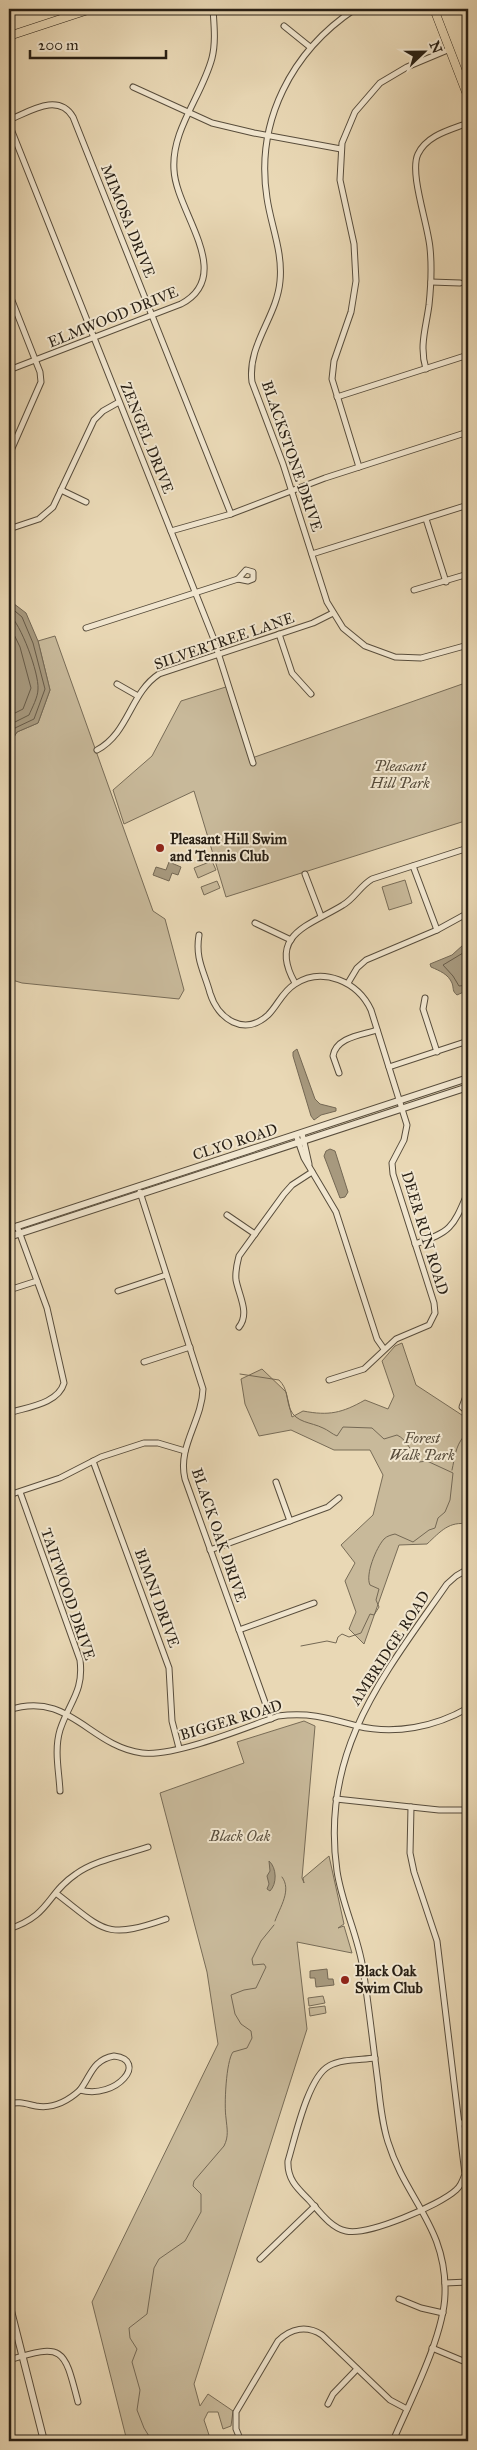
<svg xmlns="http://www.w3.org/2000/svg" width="477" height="2450" font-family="'IM FELL Great Primer',serif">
<rect width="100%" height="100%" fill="#e9d8b5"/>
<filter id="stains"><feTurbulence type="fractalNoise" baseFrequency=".004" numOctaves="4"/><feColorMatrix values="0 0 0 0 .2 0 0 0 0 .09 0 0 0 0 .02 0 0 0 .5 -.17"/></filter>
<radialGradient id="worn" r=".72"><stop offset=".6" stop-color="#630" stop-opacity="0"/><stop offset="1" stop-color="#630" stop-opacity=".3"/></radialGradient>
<g fill="#c8b99a" stroke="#786c57">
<polygon points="55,636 153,911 165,919 184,990 179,999 22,983 9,979 9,744 17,732 38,723 50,690 38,641"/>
<polygon points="468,682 468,820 226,897 194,791 124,824 113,790 152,756 181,701 229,686 252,758"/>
<polygon points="212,861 216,870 198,878 194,868"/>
<polygon points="405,880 412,903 389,910 382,887"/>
<polygon points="217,881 220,888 204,895 201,887"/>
<path d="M402,1343l14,42 52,34v105c-19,-3 -27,7 -41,20l-28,1 -35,99 -15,-15 7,-17 -11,-31 10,-18 -14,-18 32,-30 10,-40 -13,-25h-36l-43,-20 -32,6 -14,-32 -4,-25 21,-10 24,23 6,25 11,-6c26,5 39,2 62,-11l23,9 6,-13 -12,-35 13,-15z"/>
<polygon points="304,1721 315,1726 302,1878 304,1883 303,1878 329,1856 344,1924 338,1928 344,1926 352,1953 297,1942 307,2029 194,2384 200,2406 208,2394 233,2411 231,2426 223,2429 218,2412 208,2412 204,2420 211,2441 127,2441 92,2302 218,2044 207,1972 160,1793 244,1763 237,1742"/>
<polygon points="323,1996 325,2003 309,2006 308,1998"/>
<polygon points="325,2006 326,2013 310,2016 309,2008"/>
</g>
<g fill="#a7997e" stroke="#746854">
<polygon points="9,600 26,613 38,641 50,690 38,723 17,732 11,742 9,740"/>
<polygon points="169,862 181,867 178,875 172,873 169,881 153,875 156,867 166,870"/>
<path d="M463,945h5v45l-11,5c-5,-4 -3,-6 -5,-12 -4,-9 -12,-12 -21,-16l-1,-3 22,-9z"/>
<polygon points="297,1049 315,1099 320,1104 336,1108 336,1111 321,1115 314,1120 311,1116 293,1056 293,1052"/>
<polygon points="330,1149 335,1151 348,1192 345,1197 340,1198 324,1156 326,1151"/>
<path d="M269,1861c8,7 8,23 1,30l-3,-2 2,-5 -2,-8 3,-5z"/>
<polygon points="327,1969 328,1979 333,1979 334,1985 316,1987 315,1978 310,1978 310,1971"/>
</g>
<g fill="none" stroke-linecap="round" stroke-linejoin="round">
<g stroke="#685c49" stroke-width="1">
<polyline points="9,606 22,617 33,643 45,689 34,719 15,728 9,736"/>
<path d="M9,614c12,10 30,59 29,75 0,8 -6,19 -9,26l-20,10"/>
<polyline points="9,624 20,647 31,688 23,709 9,716"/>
<polyline points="468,950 443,965 453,976 459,986 468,985"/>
</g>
<g stroke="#746854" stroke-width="1">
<path d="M240,1374l39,6c9,9 7,18 11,29 6,14 21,13 33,19 5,2 9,6 14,8l6,-9 29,1 12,11 13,-4c11,5 14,18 22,27l8,-1 26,12 -3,27 -5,12 -7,6 -3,10 -6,2 -16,12 -18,-8c-4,1 -8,2 -11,5 -8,9 -19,36 -14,46l9,4 -3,11 3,7 -5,8 -4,-1 -9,19 -12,4 -7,-3 -4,3 -2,6 -9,-2 -26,5"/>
<path d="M452,1470c3,-13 3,-23 12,-34l1,-18"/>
<path d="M275,1921c5,-14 17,-31 7,-44"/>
<path d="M152,2441l-8,-13 -7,-18 3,-20 -8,-28 5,-13 -7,-11 -1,-10 18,-14 7,-46 5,-9 26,-18 16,-29v-18l-8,-8 1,-5 30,-35c5,-10 3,-17 2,-28 -2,-12 0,-57 7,-66l14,-4 5,-10 -1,-7 -10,-7 -6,-10 -4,-19 13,-5 12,-2 10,-21 -2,-3 -11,1 -1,-6 9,-18 13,-16"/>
</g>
<g stroke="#584d3c" stroke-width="7">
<g id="minor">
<path d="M355,9c-63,42 -100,112 -88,189 4,28 16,54 13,83 -3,36 -33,64 -28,101l31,82 44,138 16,26 22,18 30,11 26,1 47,-13"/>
<polyline points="284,26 310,47"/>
<polyline points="133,87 212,123 254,133 341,149"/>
<path d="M9,120c20,-8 49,-28 64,-3l158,397"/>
<polyline points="9,124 213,637 253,763"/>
<polyline points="431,282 460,283"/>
<polyline points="9,293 40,372 41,382 9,455"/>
<path d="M426,369c-7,-23 0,-41 3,-64 2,-19 3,-38 1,-57 -2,-24 -21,-75 -12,-94 9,-19 32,-24 50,-31"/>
<path d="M9,370l172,-66c55,-29 -5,-92 -7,-134 -3,-40 28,-74 38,-112 4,-16 2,-33 1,-49"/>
<polyline points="337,397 468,355"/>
<polyline points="359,467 332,379 334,361 351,312 356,281 354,244 340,180 342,143 355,112 380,83 407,67 450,49"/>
<polyline points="61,490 86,502"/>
<polyline points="426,519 446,582"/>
<polyline points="9,529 39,519 53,507 94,420 103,411 119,402"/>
<polyline points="171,531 231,514 325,478 468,432"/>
<polyline points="312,554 468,505"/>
<polygon points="246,570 253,572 253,579 248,581 238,579"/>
<polyline points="414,590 468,574"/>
<polyline points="86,628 238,579"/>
<polyline points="279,634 292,673 311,694"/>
<polyline points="117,684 138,696"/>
<path d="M97,750c32,-17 33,-57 62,-76l154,-51 20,-10"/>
<polyline points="413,866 437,930"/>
<polyline points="305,874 321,916"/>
<polyline points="255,923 291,940"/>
<path d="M199,935c-4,24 5,36 11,58 8,26 34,44 58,22 10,-10 14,-23 27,-31 28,-18 63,-2 76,26l36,115 -3,15 -12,23 1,11 41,129 1,10 -6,12 -33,14 -32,30 -35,11"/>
<path d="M295,983c-28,-49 16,-58 48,-78 12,-7 17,-19 29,-26l96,-31"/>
<polyline points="348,983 357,968 366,960 437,930 468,913"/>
<polyline points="425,998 423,1009 437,1052"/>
<polyline points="389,1067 468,1041"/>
<path d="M339,1073l-6,-17c3,-19 29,-21 44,-26"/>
<polyline points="302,1133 309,1164"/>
<polyline points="296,1135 304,1158 336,1212 377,1339 384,1349"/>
<path d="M140,1192l63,197c-1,32 -26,58 -18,90l86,240"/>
<polyline points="227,1215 255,1234"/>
<path d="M415,1244c37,-12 38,-17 53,-52"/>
<polyline points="9,1290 37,1281"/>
<polyline points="118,1291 166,1275"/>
<path d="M239,1327c11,-14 0,-31 -3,-47 -1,-9 1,-16 3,-24l45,-62 8,-9 20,-13"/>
<polyline points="144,1362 190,1347"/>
<polyline points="468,1391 462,1407 468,1412"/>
<path d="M9,1413c18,-6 49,-9 55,-30l-17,-75 -30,-82"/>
<polyline points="93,1461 169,1668 172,1721 179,1748"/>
<polyline points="276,1482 290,1521"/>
<path d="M20,1492l60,168c4,32 -11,42 -20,70 -6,20 -1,41 0,61"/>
<polyline points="9,1495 60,1478 101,1457 144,1443 158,1443 185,1451"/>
<polyline points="210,1550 328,1507 339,1498"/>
<polyline points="239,1630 314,1603"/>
<path d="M9,1710c60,-20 80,36 133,43 32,4 103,-25 136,-37 31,-4 50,2 79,10 38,9 78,1 111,-18"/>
<polyline points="336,1799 439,1810 468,1810"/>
<path d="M57,1894c48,37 48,46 109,25"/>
<path d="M9,1929c42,-14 37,-35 67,-55 19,-14 49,-19 72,-27"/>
<path d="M114,2056c35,4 3,44 -34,34 11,-14 12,-30 34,-34z"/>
<path d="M375,2058c-15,2 -34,1 -46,8 -21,11 -34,72 -41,95 -1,18 9,27 21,39 10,11 22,28 37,31 22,5 94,-26 110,-41 5,-4 7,-10 9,-16l-28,-233 -23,-69 -4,-19 1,-46"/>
<path d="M9,2104c10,-3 17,0 27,2 17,3 32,-5 44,-16"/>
<polyline points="460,2123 468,2123"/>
<polyline points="260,2259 315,2206"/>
<polyline points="445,2283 468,2282"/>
<polyline points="399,2299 421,2308 443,2313"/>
<polyline points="432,2348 468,2363"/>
<path d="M9,2360c55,-17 55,-12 69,42"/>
<polyline points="328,2404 333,2394 357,2369"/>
<polyline points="34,2441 43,2439"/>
<path d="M241,2441l-5,-12v-17l42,-71c13,-13 29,-16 44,-6l68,65 17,9"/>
<path d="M393,2441c17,-40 51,-105 52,-147 2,-67 -39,-94 -57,-152 -6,-19 -8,-39 -10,-59 -5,-38 -9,-76 -15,-114 -5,-34 -21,-64 -26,-98 -17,-120 46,-195 110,-287l9,-8 12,-7"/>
</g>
</g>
<g stroke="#584d3c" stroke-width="8">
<g id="tertiary">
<polyline points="9,1229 468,1078"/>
<polyline points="9,1237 468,1087"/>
<polyline points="9,2303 44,2441"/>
</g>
</g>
<g stroke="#281f14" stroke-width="9">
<g id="primary">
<polyline points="434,9 468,97"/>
<polyline points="9,36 91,9"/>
</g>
</g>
<use href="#minor" stroke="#f1e6cf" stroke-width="5"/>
<use href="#tertiary" stroke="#f1e6cf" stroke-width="6"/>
<use href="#primary" stroke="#e9d8b5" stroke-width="8"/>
</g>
<g fill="#8f2418" stroke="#f1e6cf" stroke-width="2">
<circle cx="160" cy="848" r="5"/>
<circle cx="345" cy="1980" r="5"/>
</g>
<g text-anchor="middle" stroke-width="4" stroke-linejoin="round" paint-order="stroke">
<g font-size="15" fill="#281f14" stroke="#f1e6cf">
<text transform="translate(128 221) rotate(68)" y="5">MIMOSA DRIVE</text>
<text transform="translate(113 317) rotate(-22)" y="5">ELMWOOD DRIVE</text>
<text transform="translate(147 438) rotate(68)" y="5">ZENGEL DRIVE</text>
<text transform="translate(292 456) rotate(71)" y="5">BLACKSTONE DRIVE</text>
<text transform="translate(224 641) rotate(-19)" y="5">SILVERTREE LANE</text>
<text transform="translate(235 1142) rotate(-18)" y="5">CLYO ROAD</text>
<text transform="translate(425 1233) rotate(73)" y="5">DEER RUN ROAD</text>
<text transform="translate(219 1535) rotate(71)" y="5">BLACK OAK DRIVE</text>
<text transform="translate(68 1594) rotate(71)" y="5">TAITWOOD DRIVE</text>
<text transform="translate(157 1598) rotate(70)" y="5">BIMNI DRIVE</text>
<text transform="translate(390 1648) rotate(-57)" y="5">AMBRIDGE ROAD</text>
<text transform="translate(231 1720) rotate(-17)" y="5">BIGGER ROAD</text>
</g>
<g font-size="15" font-style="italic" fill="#584d3c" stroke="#f1e6cf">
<text x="400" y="771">Pleasant<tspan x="400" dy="17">Hill Park</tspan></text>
<text x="422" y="1443">Forest<tspan x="422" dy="17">Walk Park</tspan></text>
<text x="240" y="1841">Black Oak</text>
</g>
<g font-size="15" font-weight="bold" fill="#281f14" stroke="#f1e6cf" text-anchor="start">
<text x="170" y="844">Pleasant Hill Swim<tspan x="170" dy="17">and Tennis Club</tspan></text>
<text x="355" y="1976">Black Oak<tspan x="355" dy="17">Swim Club</tspan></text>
</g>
</g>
<rect width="477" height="2450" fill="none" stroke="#e9d8b5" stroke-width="30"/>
<rect x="10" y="10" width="457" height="2430" fill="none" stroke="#281f14" stroke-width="2.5"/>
<rect x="15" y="15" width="447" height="2420" fill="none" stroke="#281f14"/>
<g transform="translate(424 52) rotate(68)" stroke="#f1e6cf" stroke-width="4" paint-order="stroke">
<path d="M0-4L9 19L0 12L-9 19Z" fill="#281f14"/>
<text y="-8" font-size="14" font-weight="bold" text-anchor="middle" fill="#281f14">N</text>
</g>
<path d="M30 50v8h136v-8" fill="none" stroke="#281f14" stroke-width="2.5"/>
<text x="38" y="50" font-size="15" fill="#281f14" stroke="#f1e6cf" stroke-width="4" paint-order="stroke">200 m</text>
<rect width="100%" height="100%" filter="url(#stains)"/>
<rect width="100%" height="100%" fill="url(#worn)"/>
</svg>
